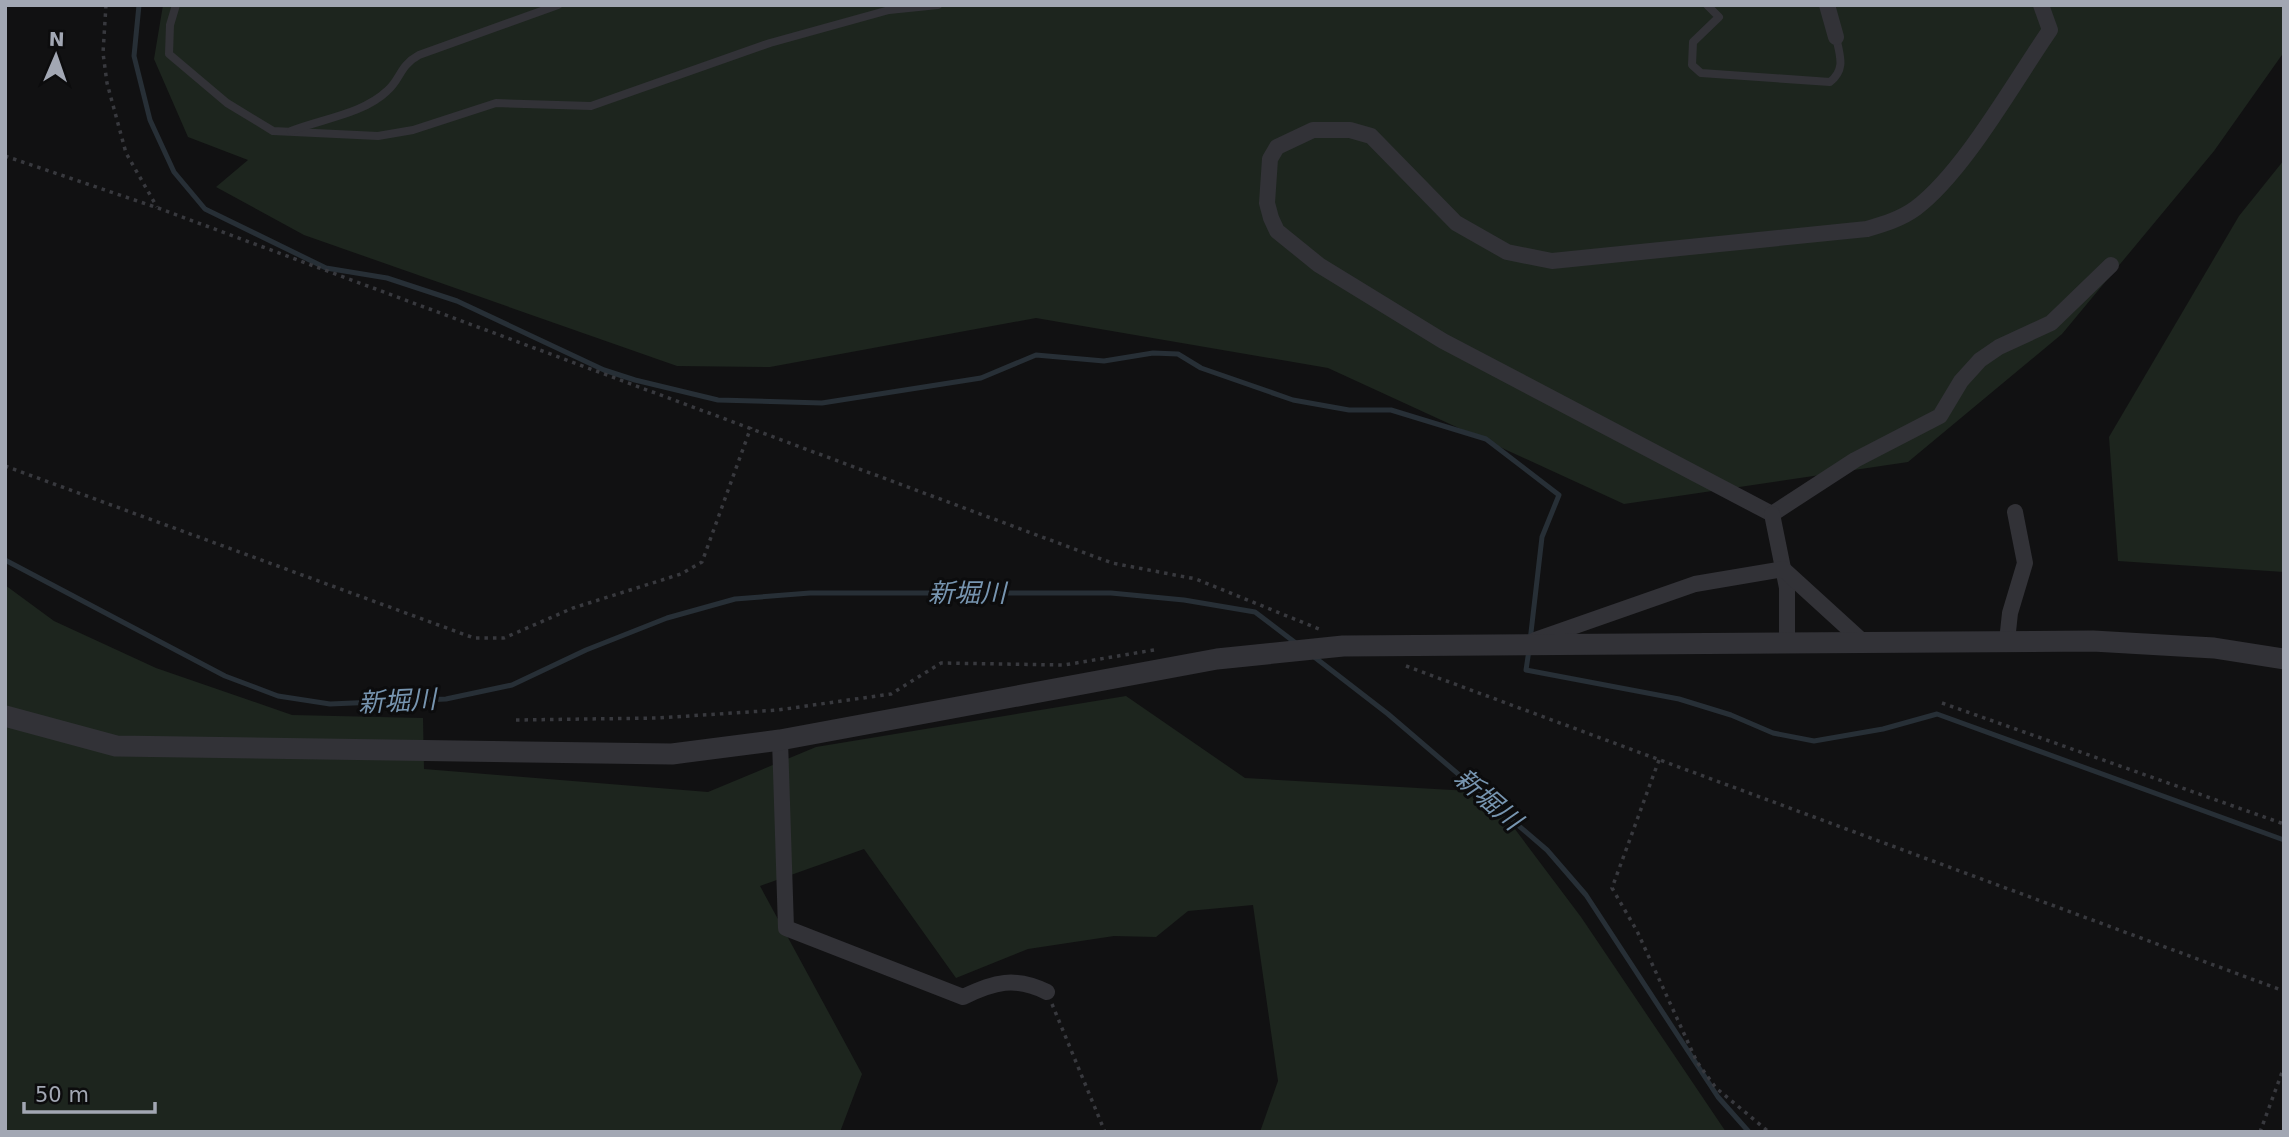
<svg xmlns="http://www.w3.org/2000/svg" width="2289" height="1137" font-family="'DejaVu Sans','Noto Sans JP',sans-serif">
<rect width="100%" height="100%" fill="#111112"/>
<g fill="#1d251e">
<polygon points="163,5 2284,5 2284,52 2214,151 2062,334 1908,462 1624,504 1328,368 1036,318 770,367 677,366 304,235 216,187 248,160 188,137 154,59"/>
<polygon points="2284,160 2284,572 2118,561 2109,437 2239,216"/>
<polygon points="5,585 54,621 156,668 292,715 423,718 424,769 708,792 816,747 1126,696 1245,778 1487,792 1581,917 1726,1132 1260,1132 1278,1081 1253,905 1188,911 1156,937 1114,936 1028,949 956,978 864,849 760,886 862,1074 840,1132 5,1132"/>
</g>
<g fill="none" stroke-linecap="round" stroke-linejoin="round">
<g stroke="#272f36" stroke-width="5">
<polyline points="139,5 134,56 150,120 174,172 205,209 326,268 387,278 457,301 604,370 635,380 718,400 822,403 981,378 1036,355 1104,361 1153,353 1178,354 1201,368 1293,400 1349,410 1391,410 1486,439 1559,495 1542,537 1530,641"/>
<polyline points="5,560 225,676 278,696 330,704 446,699 512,685 586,650 667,618 735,599 810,593 1111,593 1184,600 1255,612 1297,644"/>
<polyline points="1529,650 1526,670 1679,699 1731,715 1773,733 1814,741 1883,729 1937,714 2284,840"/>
<polyline points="1313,656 1388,714 1547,850 1586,895 1718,1097 1749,1132"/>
</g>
<g stroke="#38393e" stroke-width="3.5" stroke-dasharray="3.5 5" stroke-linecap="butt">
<polyline points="106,5 103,53 107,83 126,153 157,207"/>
<polyline points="5,156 158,208 1112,563 1196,579 1319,629"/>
<polyline points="5,466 474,638 504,638 573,608 681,574 702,562 751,427"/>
<polyline points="1406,666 2284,991"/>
<polyline points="1942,703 2284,824"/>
<polyline points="516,720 658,718 778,710 891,694 941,663 1064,665 1154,650"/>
<polyline points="1659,760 1612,888 1637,931 1697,1062 1716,1088 1769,1132"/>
<polyline points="1052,1004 1105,1132"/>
<polyline points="2260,1132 2284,1067"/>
</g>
<g stroke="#323237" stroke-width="8">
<polyline points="176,5 170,25 169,54 227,103 273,131 378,136 413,130 496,103 591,106 770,43 889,10 938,5"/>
<path d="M1707,5l12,12 -26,25 -1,23 9,8 129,9c16,-13 10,-26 6,-45"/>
<path d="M291,131c30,-12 72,-17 96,-40 14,-12 12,-25 32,-36l139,-50"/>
</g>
<g stroke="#323237" stroke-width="16">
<polyline points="1827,5 1836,37"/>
<path d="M1772,514l-329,-173 -124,-76 -42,-34 -6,-13 -4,-15 3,-44 7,-12 36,-17h37l21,6 85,87 51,29 45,9 315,-32c17,-5 34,-10 49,-21 48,-36 98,-126 134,-178l-9,-25"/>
<polyline points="1772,514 1855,460 1940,416 1961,381 1980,360 1999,347 2051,323 2111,265"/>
<polyline points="1772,514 1787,588 1787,641"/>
<polyline points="1535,640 1695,584 1783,569 1862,641"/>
<polyline points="2007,641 2010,613 2025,563 2015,512"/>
<path d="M780,740l6,188 177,69c31,-15 52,-21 84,-5"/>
</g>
<polyline stroke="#323237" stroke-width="21" points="5,716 116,746 672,754 780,740 1217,659 1343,646 2093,641 2214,648 2284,659"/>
</g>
<g text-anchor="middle" stroke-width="6" stroke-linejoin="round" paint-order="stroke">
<g font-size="26" font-style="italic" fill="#7795b0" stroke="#0c0c0d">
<text x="967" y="602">新堀川</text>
<text transform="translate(397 701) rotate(-3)" y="9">新堀川</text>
<text transform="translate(1488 799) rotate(41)" y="9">新堀川</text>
</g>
</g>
<rect width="2289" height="1137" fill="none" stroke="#a2a7b3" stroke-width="14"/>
<g transform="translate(56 56) rotate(2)" stroke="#0c0c0d" stroke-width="5" paint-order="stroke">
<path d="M0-5L12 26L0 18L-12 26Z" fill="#a2a7b3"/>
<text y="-10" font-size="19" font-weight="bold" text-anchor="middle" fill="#a2a7b3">N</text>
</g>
<path d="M24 1102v10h131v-10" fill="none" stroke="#a2a7b3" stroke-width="3.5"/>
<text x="35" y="1102" font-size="21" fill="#a2a7b3" stroke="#0c0c0d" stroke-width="5" paint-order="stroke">50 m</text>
</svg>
